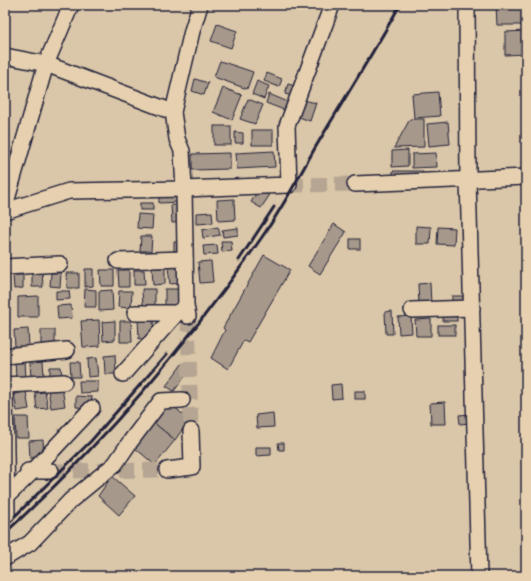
<svg xmlns="http://www.w3.org/2000/svg" width="531" height="581" font-family="'Architects Daughter',sans-serif">
<rect width="100%" height="100%" fill="#dac6a8"/>
<filter id="ink" filterUnits="userSpaceOnUse"><feTurbulence type="fractalNoise" baseFrequency=".025" numOctaves="2"/><feDisplacementMap in="SourceGraphic" scale="8" xChannelSelector="R" yChannelSelector="G"/><feConvolveMatrix kernelMatrix="1 2 1 2 8 2 1 2 1" color-interpolation-filters="sRGB"/></filter>
<g filter="url(#ink)">
<g fill="#a6988a" stroke="#22223b">
<polygon points="496,5 523,5 524,25 497,25"/>
<polygon points="217,24 237,31 231,48 211,41"/>
<polygon points="526,31 526,54 505,55 505,32"/>
<polygon points="220,61 253,72 247,89 214,77"/>
<polygon points="267,73 282,79 279,87 264,81"/>
<polygon points="195,79 208,83 204,95 192,91"/>
<polygon points="257,81 269,86 264,99 252,94"/>
<polygon points="288,84 298,87 295,97 285,94"/>
<polygon points="223,88 242,95 232,120 213,112"/>
<polygon points="438,92 440,116 414,118 412,94"/>
<polygon points="269,94 288,102 284,110 266,103"/>
<polygon points="248,99 263,105 255,124 240,119"/>
<polygon points="304,100 316,103 310,121 299,117"/>
<polygon points="410,119 424,119 424,147 394,148"/>
<polygon points="448,122 450,144 429,146 427,124"/>
<rect x="214" y="126" width="17" height="19"/>
<rect x="252" y="130" width="21" height="15"/>
<polygon points="235,132 243,133 243,143 235,143"/>
<polygon points="408,150 408,166 392,167 392,151"/>
<polygon points="274,151 275,167 237,169 236,153"/>
<polygon points="230,153 230,169 192,170 192,154"/>
<polygon points="436,153 437,167 412,168 412,154"/>
<polygon points="393,171 423,171 423,178 393,179"/>
<polygon points="259,189 269,196 261,208 251,202"/>
<polygon points="159,195 181,195 181,202 159,203"/>
<polygon points="234,199 235,220 218,221 217,200"/>
<rect x="140" y="203" width="13" height="7"/>
<polygon points="171,205 182,205 183,222 172,223"/>
<polygon points="212,212 213,223 196,224 196,213"/>
<polygon points="138,214 153,215 152,229 137,228"/>
<polygon points="334,224 346,232 320,274 308,266"/>
<polygon points="416,226 431,227 430,244 416,244"/>
<polygon points="218,227 220,235 203,238 202,230"/>
<polygon points="438,227 455,228 454,245 437,244"/>
<polygon points="238,228 238,235 223,237 222,230"/>
<polygon points="141,236 152,236 151,251 140,251"/>
<rect x="350" y="239" width="10" height="10"/>
<polygon points="221,241 231,241 232,251 222,252"/>
<polygon points="174,242 183,242 184,254 174,255"/>
<polygon points="217,245 218,254 204,255 203,246"/>
<polygon points="264,255 290,270 248,342 244,340 228,369 211,358 225,330 223,328"/>
<polygon points="211,261 213,282 200,283 198,262"/>
<polygon points="181,266 183,283 170,284 168,267"/>
<polygon points="152,268 165,268 165,284 153,285"/>
<polygon points="85,269 93,269 93,286 85,287"/>
<polygon points="100,270 114,270 114,286 101,286"/>
<polygon points="118,270 129,270 129,287 119,287"/>
<polygon points="134,270 144,270 145,285 134,285"/>
<polygon points="32,271 42,271 43,287 32,287"/>
<polygon points="51,273 61,273 60,287 50,286"/>
<polygon points="66,273 79,273 79,288 67,288"/>
<polygon points="13,275 23,275 23,288 14,289"/>
<polygon points="430,283 431,305 419,305 418,284"/>
<polygon points="85,289 96,290 96,307 84,307"/>
<polygon points="142,289 155,289 155,306 143,307"/>
<rect x="165" y="289" width="16" height="17"/>
<polygon points="112,290 113,310 99,311 99,291"/>
<polygon points="56,291 69,291 70,299 56,300"/>
<polygon points="119,291 132,291 131,308 118,307"/>
<polygon points="38,296 38,317 18,317 18,297"/>
<rect x="452" y="296" width="14" height="10"/>
<polygon points="71,305 72,318 58,319 57,306"/>
<polygon points="392,311 393,334 386,334 385,312"/>
<rect x="443" y="314" width="14" height="7"/>
<polygon points="411,316 412,333 399,334 398,317"/>
<polygon points="153,318 154,338 139,339 138,319"/>
<polygon points="431,319 431,336 416,336 415,320"/>
<polygon points="99,320 100,346 83,347 81,321"/>
<polygon points="115,321 115,340 103,341 102,322"/>
<polygon points="120,321 131,321 132,342 120,342"/>
<rect x="438" y="325" width="17" height="10"/>
<polygon points="28,329 29,347 15,347 14,330"/>
<rect x="41" y="330" width="14" height="16"/>
<polygon points="115,355 116,374 105,374 104,356"/>
<polygon points="96,358 98,376 88,377 87,359"/>
<polygon points="15,360 25,360 26,379 16,379"/>
<polygon points="43,361 44,377 31,379 30,362"/>
<polygon points="70,362 79,362 80,377 71,377"/>
<polygon points="182,364 190,370 174,391 166,386"/>
<polygon points="50,367 61,367 62,376 50,376"/>
<polygon points="79,381 98,381 98,392 80,393"/>
<polygon points="341,384 342,398 332,399 331,385"/>
<polygon points="62,388 65,406 51,408 48,390"/>
<rect x="355" y="391" width="10" height="8"/>
<polygon points="26,392 29,409 17,411 14,394"/>
<polygon points="45,392 48,408 37,409 35,393"/>
<polygon points="76,396 92,397 91,408 76,407"/>
<polygon points="169,402 189,420 175,440 154,423"/>
<polygon points="445,402 446,424 431,424 430,403"/>
<polygon points="273,413 274,427 257,428 256,415"/>
<polygon points="470,414 470,423 460,424 459,415"/>
<polygon points="15,417 28,417 29,438 16,438"/>
<polygon points="154,423 175,440 155,465 135,448"/>
<polygon points="43,440 44,457 30,458 29,441"/>
<polygon points="278,443 284,443 284,450 279,450"/>
<polygon points="256,447 271,447 271,455 256,456"/>
<polygon points="112,476 135,496 119,515 98,496"/>
</g>
<g fill="none" stroke-linecap="round" stroke-linejoin="round">
<g stroke="#b5a592" stroke-width="15" stroke-dasharray="15 8" stroke-linecap="butt">
<polyline points="289,185 355,184"/>
<polyline points="188,316 191,431"/>
<polyline points="51,471 167,470"/>
</g>
<g stroke="#22223b" stroke-width="18">
<g id="minor">
<polyline points="467,5 468,179 479,576"/>
<polyline points="5,56 46,64 173,112"/>
<polyline points="355,184 526,177"/>
<polyline points="5,206 46,64 71,5"/>
<polyline points="5,211 69,191 184,189 289,185 287,126 332,5"/>
<polyline points="118,261 185,259"/>
<polyline points="5,267 60,264"/>
<polyline points="412,310 472,308"/>
<polyline points="135,313 177,313"/>
<polyline points="188,316 186,306 184,189 182,151 177,139 173,112 192,31 200,5"/>
<polyline points="5,356 67,350"/>
<polyline points="123,374 177,313 186,306"/>
<polyline points="5,385 64,382"/>
<polyline points="5,392 7,514"/>
<polyline points="167,470 192,467 191,431"/>
<polyline points="28,471 51,471"/>
<polyline points="5,498 34,470 92,408"/>
<polyline points="5,558 30,543 71,500 115,464 130,442 161,401 182,400"/>
</g>
</g>
<use href="#minor" stroke="#e6d0af" stroke-width="15"/>
<g stroke="#22223b" stroke-width="3">
<polyline points="239,260 274,207"/>
<polyline points="15,516 91,441 167,354"/>
<path d="M5,533c97,-88 182,-188 257,-296 20,-28 36,-59 53,-89 28,-47 58,-95 85,-143"/>
</g>
</g>
</g>
<rect width="531" height="581" fill="none" stroke="#e6d0af" stroke-width="20"/>
<rect x="10" y="10" width="511" height="561" fill="none" stroke="#22223b" stroke-width="1.5" filter="url(#ink)"/>
</svg>
